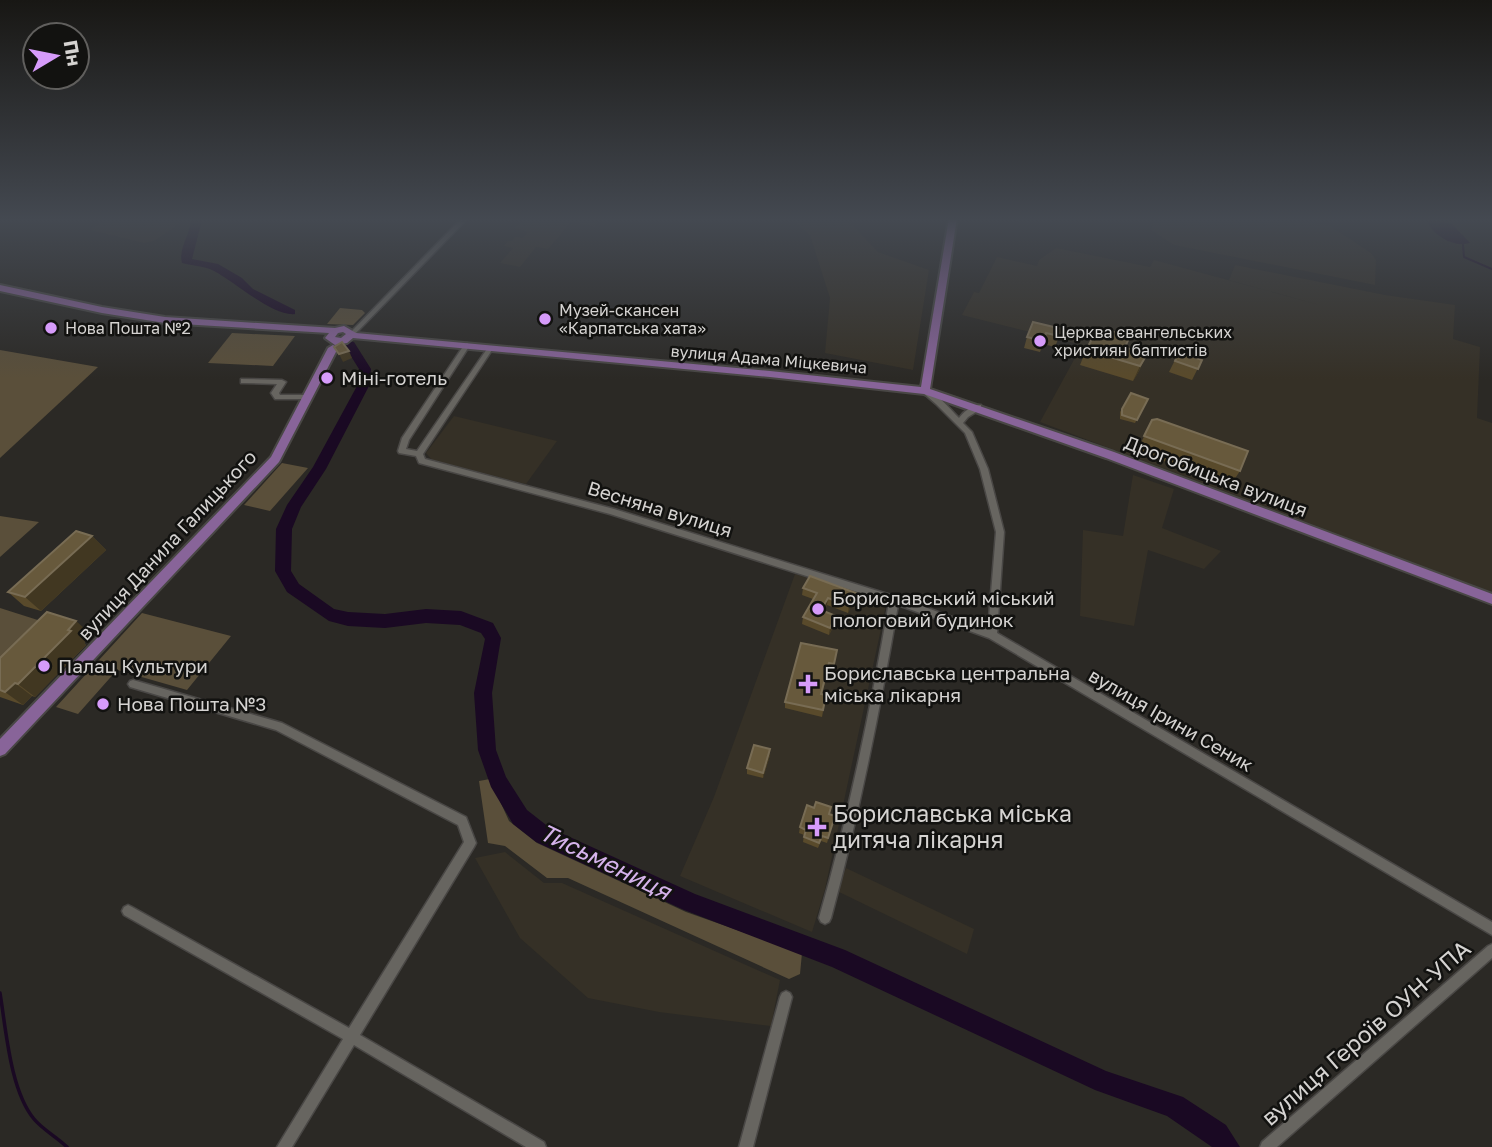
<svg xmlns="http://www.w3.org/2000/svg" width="1492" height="1147" font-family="'Golos Text',sans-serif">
<rect width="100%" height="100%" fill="#2b2925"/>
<g fill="#353026">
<polygon points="105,218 181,218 182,222 154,241 144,243 90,230"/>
<polygon points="525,218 574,218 598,223 595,227 571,222 548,249 536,247 520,267 500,263 513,248 504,246 508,241 512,241 515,237 523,238 528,232 514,228"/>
<polygon points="790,218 846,218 878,252 929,270 913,370 825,353 830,298 810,235"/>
<polygon points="1154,218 1242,218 1327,224 1371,253 1376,260 1375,285 1174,245 1151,230"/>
<polygon points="1056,248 1150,267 1154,260 1323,306 1229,280 1235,265 1385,295 1455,305 1453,339 1480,347 1477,418 1492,423 1492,592 1040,422 1082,345 962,315 974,292 979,293 997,257 1037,266 1039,260"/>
<polygon points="454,416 557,441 526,484 432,460 426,453"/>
<polygon points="1133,475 1174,489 1162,528 1221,551 1204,569 1148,550 1134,626 1080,616 1083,530 1123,536"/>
<polygon points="795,574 887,601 825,889 812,932 680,876 714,797"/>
<polygon points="505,852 544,883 562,883 780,980 771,1026 659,1012 588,998 520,938 475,858"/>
<polygon points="846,868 974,929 967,954 837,891"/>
</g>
<g fill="#5a4f3a">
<polygon points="340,308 362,310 365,313 353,325 327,324"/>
<polygon points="232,333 295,336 273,366 208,363"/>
<polygon points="0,350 98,367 0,458"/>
<polygon points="282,463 308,468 270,511 244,505"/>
<polygon points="0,516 39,522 0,557"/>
<polygon points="0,608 44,622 0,664"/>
<polygon points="142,613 231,636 187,690 117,670 78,714 56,707"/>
<polygon points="490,779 509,821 537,843 686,912 802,953 800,974 789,979 568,878 547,878 505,846 488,843 479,781"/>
</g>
<path fill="#1a0923" d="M1434,220l18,4 18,19c-15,5 -37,-7 -43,-22z"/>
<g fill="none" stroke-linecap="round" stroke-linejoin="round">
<polyline stroke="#1a0923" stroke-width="2" points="1463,245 1464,257 1492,269"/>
<path stroke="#1a0923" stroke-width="3.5" d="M0,993c6,36 10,97 34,126 9,11 23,18 33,28"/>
<g fill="#1a0923" fill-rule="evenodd">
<path d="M191,218h10v6l-9,35 26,5 24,14 11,11 42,21v4c-22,3 -61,-33 -81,-43 -9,-5 -21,-5 -32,-8 -4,-15 9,-29 9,-45z"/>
<polygon points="350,341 354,342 371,369 369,386 326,469 301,507 292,529 291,571 299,584 334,609 348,612 385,614 426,609 461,611 493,623 501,638 492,693 496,750 506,777 527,810 550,828 695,894 845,950 1106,1071 1183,1097 1226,1125 1240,1147 1212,1147 1167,1116 1095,1090 832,967 684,910 536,842 513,824 491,787 478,750 474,693 485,639 481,633 460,625 426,623 385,628 348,626 329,621 287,592 275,571 276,529 287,505 313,467 357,386 359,369 344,345"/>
</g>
<g stroke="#494745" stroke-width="3">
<g id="minor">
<polygon points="462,218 468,218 354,335 350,335 350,333"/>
<path d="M467,343l3,2 -61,95 -3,9 11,2 72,-105h4l1,1 -71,107 2,5 189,50 280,87 94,34 8,-98 -16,-63 -15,-36 -29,-29 -15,-13 1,-2c14,2 27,19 37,29 4,-6 14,-14 22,-13v4l-13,8 -5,6 9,9 16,37 16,63 -7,101 495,289v13l-503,-297 -91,-33c-18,105 -39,210 -67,313l-2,4 -4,2 -4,-2 -2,-4c30,-104 52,-210 70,-316l-279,-88 -191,-51 -3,-7 -17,-3 -1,-2 4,-13 62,-93z"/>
<polygon points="241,379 282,380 286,382 279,393 280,395 308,395 312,397 308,399 275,399 271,393 277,384 244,383 241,383"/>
<polygon points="133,680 282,723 466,817 476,843 474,847 360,1035 544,1142 546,1147 526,1147 354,1045 292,1147 277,1147 343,1039 124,915 122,911 124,907 128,905 132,907 349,1028 464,842 458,825 276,730 130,687 128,684 130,681"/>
<polygon points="1492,944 1492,958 1277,1147 1260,1147 1262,1142 1488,946"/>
<polygon points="786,991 790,993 792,997 753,1147 739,1147 780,997 782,993"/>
</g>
</g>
<g stroke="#494745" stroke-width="4">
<g id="major">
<path d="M949,218h8l-27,171 184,63 378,142v10l-386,-146 -182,-64 -154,-17 -417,-39 -6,5 -12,2 -10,-7 4,-5 -164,-10 -63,-10 -102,-22v-6l102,22 63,10 170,11 9,-2 12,7 414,38 151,16zM343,332l3,2 -5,4 -6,-1 3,-4z"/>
<polygon points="333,345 338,348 279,462 5,754 0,756 0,739 271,457 328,348"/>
</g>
</g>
<use href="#minor" fill="#676560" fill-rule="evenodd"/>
<use href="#major" fill="#886499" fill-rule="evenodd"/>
</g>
<g fill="#594a2b">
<polygon points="1062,329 1055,347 1043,344 1040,352 1024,348 1027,337"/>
<polygon points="1126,347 1146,356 1139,371 1133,381 1080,365 1086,350"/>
<polygon points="1179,352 1202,360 1192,380 1169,372"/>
<polygon points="1131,393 1148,399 1135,423 1120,419 1120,412"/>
<polygon points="1152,420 1240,471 1230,486 1137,451"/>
<polygon points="92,536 106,550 41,611 24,606 8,592"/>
<polygon points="803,588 856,593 854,600 848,613 827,605 824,611 835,623 829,635 802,624 803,617 813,599 802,595"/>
<polygon points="92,635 84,643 86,645 35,697 32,696 23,705 0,697 0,658"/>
<polygon points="837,650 832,671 828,670 822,694 826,695 822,717 785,708 785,702"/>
<polygon points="770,755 763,778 747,774 747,768"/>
<polygon points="830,814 835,816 827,843 821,841 818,848 803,842 804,835 799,833 800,827"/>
</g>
<g fill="#413721">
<polygon points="349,351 352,358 343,362 339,354"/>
<polygon points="1146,356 1139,371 1133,381 1140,366"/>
<polygon points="92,536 106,550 41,611 25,597"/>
<polygon points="856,593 854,600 848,613 849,606"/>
<polygon points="828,598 827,605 820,617 821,610"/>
<polygon points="836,616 835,623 829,635 830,628"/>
<polygon points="76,621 92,635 84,643 86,645 35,697 18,684"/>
<polygon points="15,683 32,696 23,705 5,692"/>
<polygon points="770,749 770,755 763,778 763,773"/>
</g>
<g fill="#67593c" stroke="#786c54" stroke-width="2">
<polygon points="1033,322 1062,329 1059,336 1046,333 1044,341 1027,337"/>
<polygon points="1098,328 1130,336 1125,347 1146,356 1140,366 1086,350"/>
<polygon points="342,342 349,351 339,354 334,347"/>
<polygon points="1179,352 1202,360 1198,369 1175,361"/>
<polygon points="1131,393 1148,399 1137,420 1122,415 1122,409"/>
<polygon points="1157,419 1248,451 1240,471 1144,436 1152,420"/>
<polygon points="76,531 92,536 25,597 8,592"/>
<polygon points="810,576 856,593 849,606 828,598 821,610 836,616 830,628 803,617 817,593 803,588"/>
<polygon points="47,612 76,621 68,630 71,631 18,684 15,683 5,692 0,690 0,658"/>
<polygon points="801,643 837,650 834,664 829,663 821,694 826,695 823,710 785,702"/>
<polygon points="754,745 770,749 763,773 747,768"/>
<polygon points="816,802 831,807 829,814 835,816 828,838 822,836 819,843 804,837 806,830 800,827 807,805 814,808"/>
</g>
<linearGradient id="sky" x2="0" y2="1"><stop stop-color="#181714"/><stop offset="0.58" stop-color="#444951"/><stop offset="1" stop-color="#444951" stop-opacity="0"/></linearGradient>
<rect width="1492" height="379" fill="url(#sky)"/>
<g fill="#d69bfa" stroke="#121210" stroke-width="2.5">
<circle cx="545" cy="319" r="7"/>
<circle cx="51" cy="328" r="7"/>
<circle cx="1040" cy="341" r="7"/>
<circle cx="327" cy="378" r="7"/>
<circle cx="818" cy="609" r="7"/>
<circle cx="44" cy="666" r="7"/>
<path d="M804.5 673.5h7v7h7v7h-7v7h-7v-7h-7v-7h7z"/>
<circle cx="103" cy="704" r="7"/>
<path d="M813.5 816.5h7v7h7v7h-7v7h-7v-7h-7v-7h7z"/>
</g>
<g text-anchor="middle" stroke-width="5" stroke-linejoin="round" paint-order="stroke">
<g font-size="16" fill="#d5d3d1" stroke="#121210" text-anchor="start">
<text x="559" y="316">Музей-скансен<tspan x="559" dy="18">«Карпатська хата»</tspan></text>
<text x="65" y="334">Нова Пошта №2</text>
<text x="1054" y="338">Церква євангельських<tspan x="1054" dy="18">християн баптистів</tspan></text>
</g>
<g font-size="16" fill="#d5d3d1" stroke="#121210">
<text transform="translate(769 359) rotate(5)" y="6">вулиця Адама Міцкевича</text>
</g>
<g font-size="19" fill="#d5d3d1" stroke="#121210" text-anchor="start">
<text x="341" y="385">Міні-готель</text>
<text x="832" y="605">Бориславський міський<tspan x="832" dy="22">пологовий будинок</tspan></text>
<text x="58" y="673">Палац Культури</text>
<text x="824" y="680">Бориславська центральна<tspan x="824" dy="22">міська лікарня</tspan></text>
<text x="117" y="711">Нова Пошта №3</text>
</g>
<g font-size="19" fill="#d5d3d1" stroke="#121210">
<text transform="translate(1216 476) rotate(21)" y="7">Дрогобицька вулиця</text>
<text transform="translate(660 509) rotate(17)" y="7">Весняна вулиця</text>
<text transform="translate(167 545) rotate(-47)" y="7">вулиця Данила Галицького</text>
<text transform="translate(1171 720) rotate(30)" y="7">вулиця Ірини Сеник</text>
</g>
<g font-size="23" fill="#d5d3d1" stroke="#121210" text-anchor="start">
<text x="833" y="822">Бориславська міська<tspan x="833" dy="26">дитяча лікарня</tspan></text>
</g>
<g font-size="23" fill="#d5d3d1" stroke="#121210">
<text transform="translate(1366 1033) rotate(-41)" y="8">вулиця Героїв ОУН-УПА</text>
</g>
<g font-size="24" font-style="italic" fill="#d5b3eb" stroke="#121210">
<text transform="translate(605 862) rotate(26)" y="8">Тисьмениця</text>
</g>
</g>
<g transform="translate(56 56) rotate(80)"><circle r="33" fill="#121210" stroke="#605f5d" stroke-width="2"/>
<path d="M0-5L12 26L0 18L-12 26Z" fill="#d69bfa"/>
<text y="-10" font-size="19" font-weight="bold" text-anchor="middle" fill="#d5d3d1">Пн</text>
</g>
</svg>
